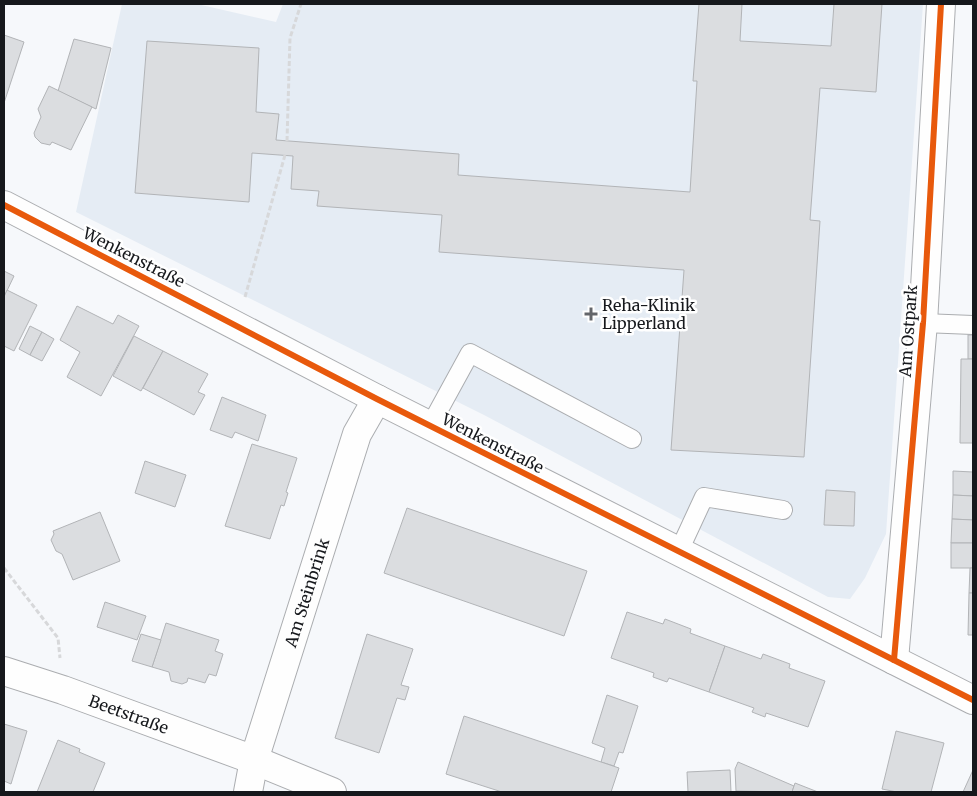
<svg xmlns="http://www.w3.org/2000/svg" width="977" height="796" font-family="Merriweather,serif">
<rect width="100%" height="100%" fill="#f6f8fb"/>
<polygon fill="#e5ecf4" points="122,4 197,4 276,22 283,4 923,4 886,534 865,578 850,599 828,597 484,415 76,212"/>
<g fill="#dbdde0" stroke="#b2b4b7">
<polygon points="699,4 742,4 740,41 831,46 834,4 882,4 876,92 820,88 810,220 820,221 804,457 671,450 684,270 439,252 442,215 317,206 319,191 291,189 293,156 252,153 249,202 135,193 147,41 259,48 256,112 279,114 276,140 459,154 458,175 690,192 697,81 693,81"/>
<polygon points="4,35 24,42 4,103"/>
<polygon points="74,39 111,48 96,109 58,91"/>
<polygon points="49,86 92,107 71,150 52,142 50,145 41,143 35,137 34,133 41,117 38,109"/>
<polygon points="4,271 14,276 4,297"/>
<polygon points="7,290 37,305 14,351 4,346 4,297"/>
<polygon points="77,306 113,324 118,315 139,326 101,396 67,377 80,352 60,340"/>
<polygon points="30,326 42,332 30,355 19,349"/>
<polygon points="42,332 54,339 42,361 30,355"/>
<rect x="968" y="335" width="5" height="24"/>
<polygon points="134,336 163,351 141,391 113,376"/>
<polygon points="163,351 208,374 198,392 205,395 194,415 143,388"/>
<polygon points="961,359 973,359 973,443 960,443"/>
<polygon points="222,397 266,415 258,441 235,432 232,438 210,430"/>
<polygon points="252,444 297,458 286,492 288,493 284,506 281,505 270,539 225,526"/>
<polygon points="145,461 186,475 175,507 135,493"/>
<polygon points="953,471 973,472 973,496 953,495"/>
<polygon points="826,490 855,492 854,526 824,525"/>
<polygon points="953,495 973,496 973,520 952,519"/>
<polygon points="407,508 587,571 564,636 384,573"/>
<polygon points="100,512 120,561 73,580 62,554 56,551 51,540 54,534 53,531"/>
<polygon points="952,519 973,520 973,543 951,543"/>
<rect x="951" y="543" width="22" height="25"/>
<polygon points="970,568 973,568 973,593 969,593"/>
<polygon points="969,593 973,593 973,635 968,635"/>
<polygon points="105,602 146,616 137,640 97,627"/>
<polygon points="627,612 663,624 665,619 691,629 690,633 725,646 709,692 669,678 667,682 653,677 654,673 611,658"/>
<polygon points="166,623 219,640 215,651 223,654 216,676 209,674 205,683 188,678 187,682 182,684 171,681 169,672 152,667"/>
<polygon points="141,634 161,640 152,667 132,661"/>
<polygon points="367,634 413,649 401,685 409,687 405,700 397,698 379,753 335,738"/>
<polygon points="725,646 761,659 763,654 790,664 789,668 825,681 808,727 766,713 765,717 752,712 754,708 709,692"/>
<polygon points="607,695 638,706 623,753 619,752 614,766 601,762 605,748 592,743"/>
<polygon points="464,716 619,768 611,792 502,792 446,774"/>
<polygon points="4,724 27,731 11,784 4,781"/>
<polygon points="896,731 944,743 931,792 897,792 882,789"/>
<polygon points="58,740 80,749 79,752 105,763 93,792 37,792"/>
<polygon points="738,762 794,786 792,792 736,791 735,769"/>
<polygon points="730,770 731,792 688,792 687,772"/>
<polygon points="973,770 973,792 963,792"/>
<polygon points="795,783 818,792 792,792"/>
</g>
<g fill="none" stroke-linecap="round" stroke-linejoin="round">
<g stroke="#abadb0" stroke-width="20">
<g id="lane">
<polyline points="923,323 973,325"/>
<polyline points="430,426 470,353 632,439"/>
<polyline points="679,551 704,497 783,510"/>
</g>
</g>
<g stroke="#abadb0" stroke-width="30">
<g id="street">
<polyline points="4,205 377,399 973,700"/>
<polyline points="894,660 923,323 941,4"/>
<path id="s1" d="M248,792l6,-32 103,-326 20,-35"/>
</g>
</g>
<g stroke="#abadb0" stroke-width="30">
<g id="secondary">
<path id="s2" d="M4,671l59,19 191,70 78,32"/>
</g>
</g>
<g stroke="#d7d8da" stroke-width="3" stroke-dasharray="5 2.5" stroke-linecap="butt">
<polyline points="287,141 290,38 301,4"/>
<polyline points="245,297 285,155"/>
<polyline points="4,568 58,638 60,658"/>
</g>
<use href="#lane" stroke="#fefefe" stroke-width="18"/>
<use href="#street" stroke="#fefefe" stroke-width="28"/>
<use href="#secondary" stroke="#fefefe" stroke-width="28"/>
<g stroke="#fff" stroke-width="9">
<g id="cycleway">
<polyline points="4,205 377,399 973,700"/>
<polyline points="894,660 923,323 941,4"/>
</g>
</g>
<use href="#cycleway" stroke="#e8590c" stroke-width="6"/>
</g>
<path fill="#64666a" stroke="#fff" stroke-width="2" d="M588.5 306.5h5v5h5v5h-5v5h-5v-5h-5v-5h5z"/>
<g text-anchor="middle" stroke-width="5" stroke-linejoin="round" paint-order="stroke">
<g font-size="16" fill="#16181c" stroke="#fff">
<text transform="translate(134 257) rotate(27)" y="6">Wenkenstraße</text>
<text transform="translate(908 331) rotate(-86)" y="6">Am Ostpark</text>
<text transform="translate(493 443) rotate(27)" y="6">Wenkenstraße</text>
<text dy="6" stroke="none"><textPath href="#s1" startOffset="208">Am Steinbrink</textPath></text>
<text dy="6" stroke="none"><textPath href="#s2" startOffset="132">Beetstraße</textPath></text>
</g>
<g font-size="16" fill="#16181c" stroke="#fff" text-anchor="start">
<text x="602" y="311">Reha-Klinik<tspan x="602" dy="18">Lipperland</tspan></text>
</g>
</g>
<rect width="977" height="796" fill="none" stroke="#16181c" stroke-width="10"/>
</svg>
